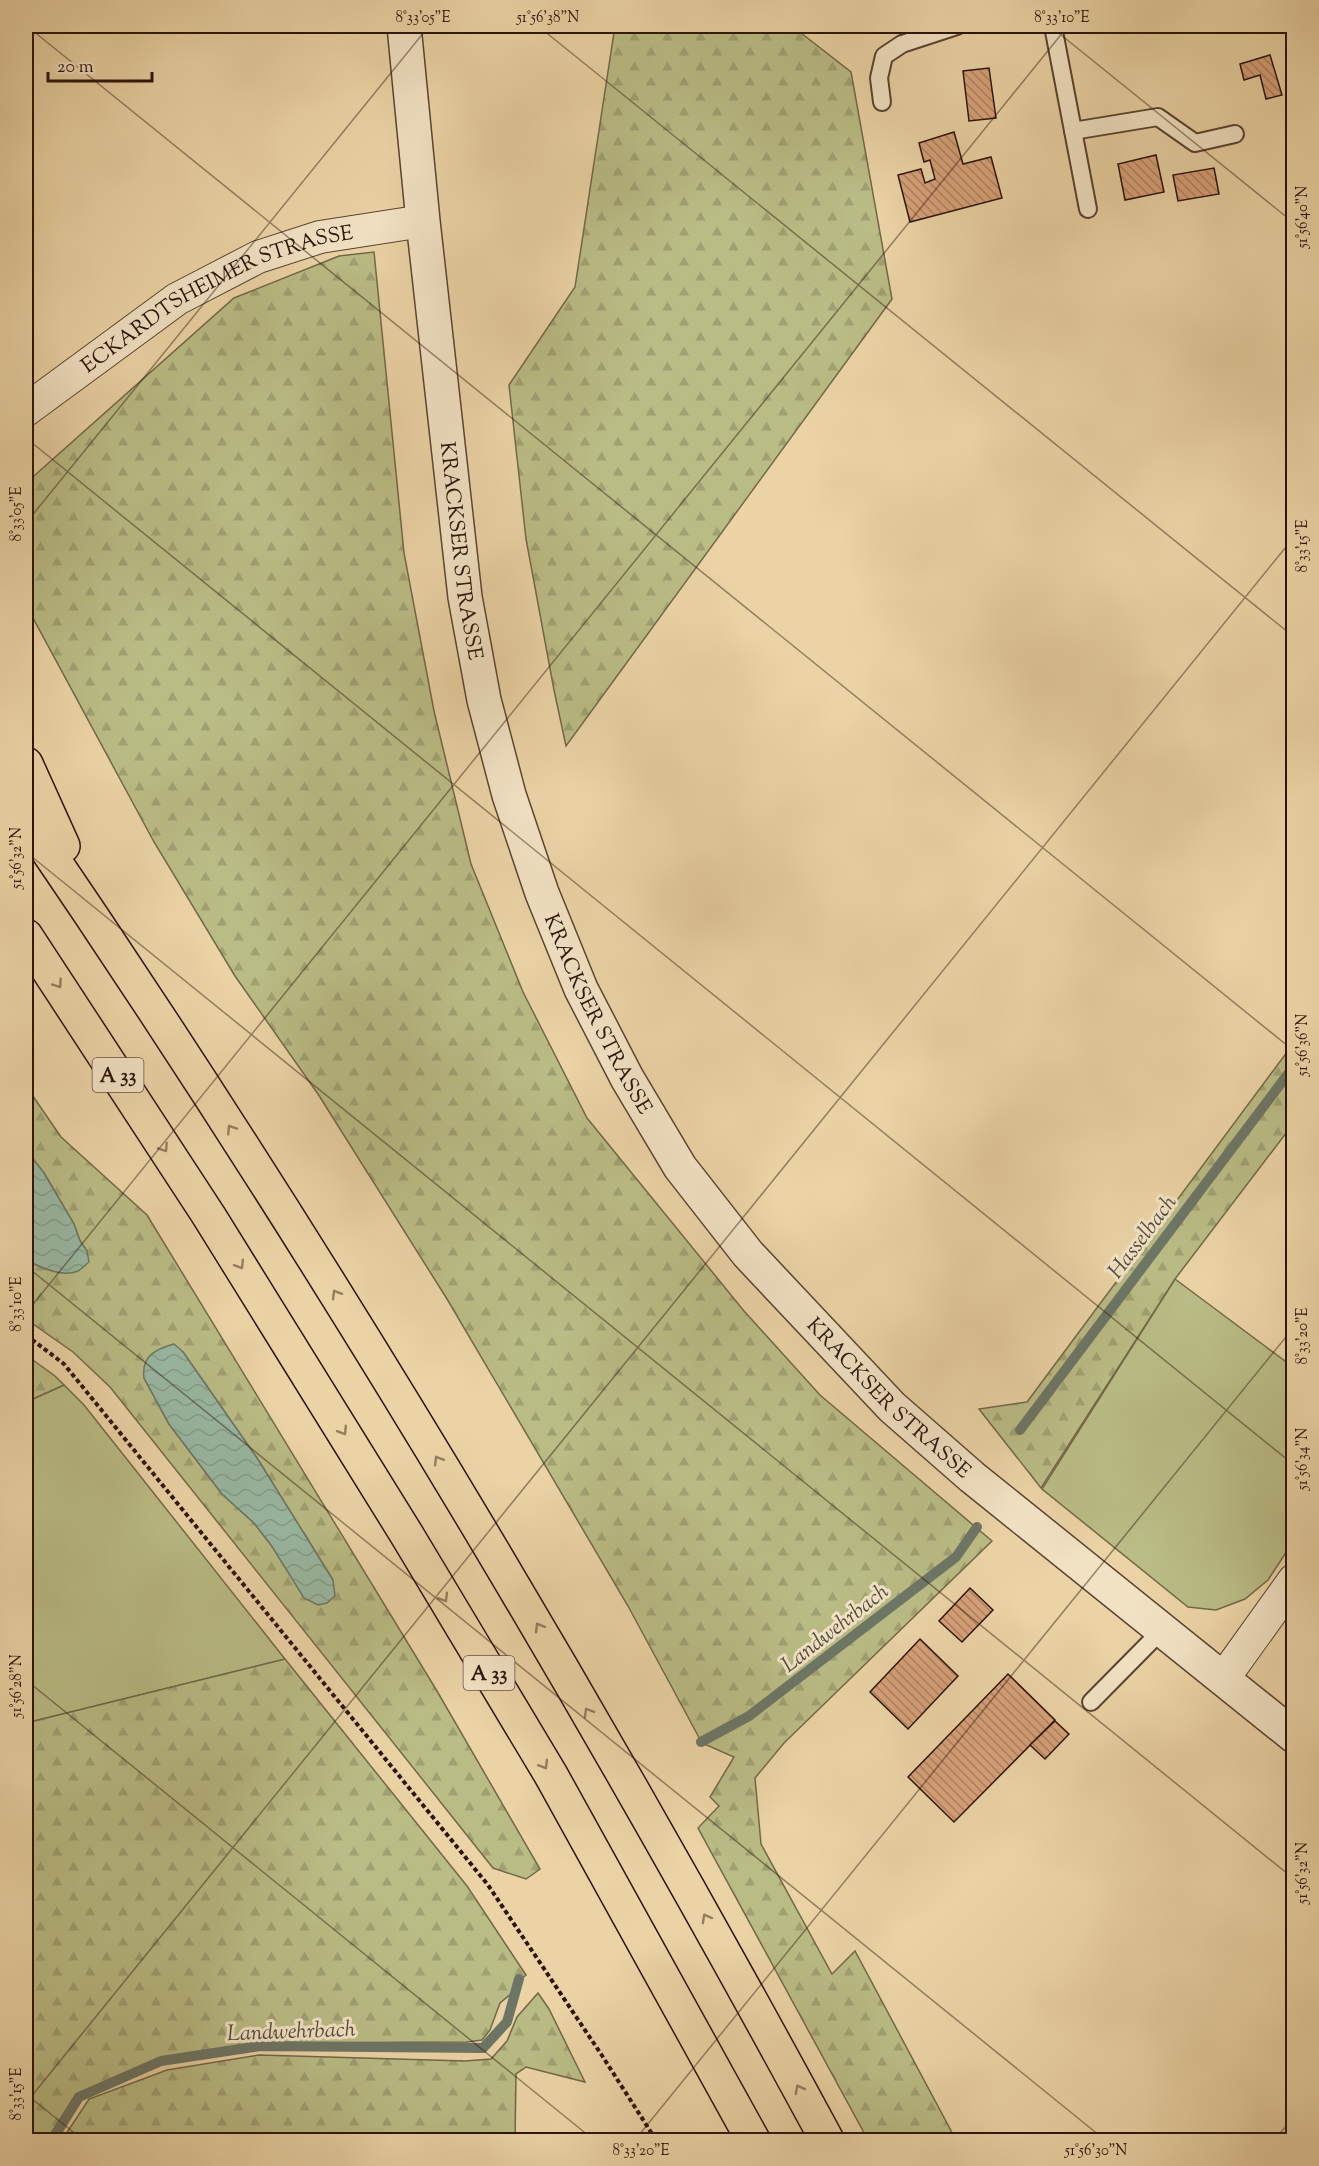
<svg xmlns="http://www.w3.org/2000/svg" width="1319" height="2166" font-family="'Sorts Mill Goudy',serif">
<defs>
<pattern id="forest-firs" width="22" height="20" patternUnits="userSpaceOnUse" patternTransform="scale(1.5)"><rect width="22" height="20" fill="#babc85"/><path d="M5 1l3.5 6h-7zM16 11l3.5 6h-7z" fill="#a0a172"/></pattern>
<pattern id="water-waves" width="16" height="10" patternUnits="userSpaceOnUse" patternTransform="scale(1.5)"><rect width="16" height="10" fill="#99b8a3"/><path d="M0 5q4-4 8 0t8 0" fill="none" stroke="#849d8b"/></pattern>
<pattern id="building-back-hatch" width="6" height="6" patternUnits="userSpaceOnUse" patternTransform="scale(1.5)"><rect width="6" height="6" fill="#d7a179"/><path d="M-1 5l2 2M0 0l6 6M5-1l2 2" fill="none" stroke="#af8261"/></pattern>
</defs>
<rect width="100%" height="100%" fill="#ebd3a5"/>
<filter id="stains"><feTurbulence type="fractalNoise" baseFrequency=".00333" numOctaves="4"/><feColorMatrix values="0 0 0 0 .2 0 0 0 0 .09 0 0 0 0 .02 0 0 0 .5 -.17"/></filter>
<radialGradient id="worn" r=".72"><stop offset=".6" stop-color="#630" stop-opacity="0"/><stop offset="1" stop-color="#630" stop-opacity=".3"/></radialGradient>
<g fill="#babc85" stroke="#726848" stroke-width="1.5">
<polygon points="1175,1279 1293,1367 1293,1542 1268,1580 1245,1599 1216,1610 1188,1607 1042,1489"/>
<polygon points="64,1385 84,1405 285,1659 26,1723 26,1402"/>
</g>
<g fill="url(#forest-firs)" stroke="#726848" stroke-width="1.5" fill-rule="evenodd">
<polygon points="615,26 792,26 851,72 892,299 566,746 554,690 526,539 509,385 575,287"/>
<polygon points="374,252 404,553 434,711 471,864 523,992 587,1118 744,1311 820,1395 992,1541 784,1743 755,1778 761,1844 832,1974 855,1951 956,2140 868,2140 698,1828 719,1806 710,1797 734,1757 702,1743 628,1606 447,1299 318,1094 235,976 154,842 26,605 26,483 234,298 339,256"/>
<polygon points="1293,1044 1293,1124 1175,1279 1041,1488 979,1409 1027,1402"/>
<path d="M26,1086l35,51 86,78 290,476 103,178 -14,10 -33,-11 -383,-481 -37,-35 -47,-33v-59l17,8 44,-17 -7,-10 -6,-17 -30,-51 -18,-23zM183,1352l74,106 76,122 -62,-35 -17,-22 -32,-29 -53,-70 -25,-46z"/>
<polygon points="26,1355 55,1376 64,1385 26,1402"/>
<polygon points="285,1659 467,1886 526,1975 516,1984 518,1988 500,2003 490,2030 482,2040 467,2042 257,2043 159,2059 76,2094 47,2140 26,2140 26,1723"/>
<polygon points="538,1993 549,2009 585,2082 526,2067 516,2074 515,2140 62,2140 89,2099 167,2070 259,2055 465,2061 491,2059 507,2041 517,2017"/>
</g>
<g fill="url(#water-waves)" stroke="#6d7666" stroke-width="1.5">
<path d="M26,1150l18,23 30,51 6,17 7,10 2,11c-3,2 -7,7 -11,9 -16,7 -38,-4 -52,-11z"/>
<path d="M174,1344l9,8 74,106 76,122 2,16 -8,7 -9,2 -14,-7 -33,-53 -17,-22 -32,-29 -53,-70 -25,-46c-3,-22 12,-29 30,-34z"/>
</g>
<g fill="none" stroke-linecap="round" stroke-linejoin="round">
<g stroke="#6d7666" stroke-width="10">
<polyline points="1020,1430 1294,1066"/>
<polyline points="701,1742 749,1716 956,1557 977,1527"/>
<polyline points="52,2140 79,2097 161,2061 260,2046 483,2048 507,2022 519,1979"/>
</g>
</g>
<g fill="url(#building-back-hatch)" stroke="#2b140a" stroke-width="1.5">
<polygon points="1270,55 1282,95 1266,99 1260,75 1244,80 1240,64"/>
<polygon points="989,68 996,118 969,121 963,71"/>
<polygon points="954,132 963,164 991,157 1002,198 910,222 898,175 921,169 925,183 935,179 930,160 924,162 919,143"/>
<polygon points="1156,155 1164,192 1125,200 1118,164"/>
<polygon points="1214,168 1219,194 1178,201 1173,175"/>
<polygon points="970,1588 993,1610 962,1642 939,1621"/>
<polygon points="920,1639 958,1676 908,1729 870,1692"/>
<polygon points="1008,1674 1055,1720 954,1822 908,1777"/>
<polygon points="1055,1721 1069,1734 1045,1759 1030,1745"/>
</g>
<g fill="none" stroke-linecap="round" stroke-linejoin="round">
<g stroke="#5b4431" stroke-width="20">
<g id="service">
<polyline points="1053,26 1088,209"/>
<polyline points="882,102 879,78 884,56 902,44 957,26"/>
<polyline points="1073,131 1158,117 1195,143 1235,134"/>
<polyline points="1091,1702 1162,1630"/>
</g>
</g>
<g stroke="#5b4431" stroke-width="34">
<g id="minor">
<path id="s1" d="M26,410l151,-111 81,-42 62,-20 103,-16"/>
<polyline points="1223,1679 1294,1580"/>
</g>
</g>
<g stroke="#5b4431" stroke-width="36">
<g id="tertiary">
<path id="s2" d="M404,26l19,195 42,376 19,103 25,95 33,98 39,96 46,89 53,89 68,87 144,153 80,70 322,259"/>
</g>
</g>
<g stroke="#2b140a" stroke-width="36">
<g id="motorway">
<polyline points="26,764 63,846"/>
<path d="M26,819c291,426 556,868 801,1321"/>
<polyline points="26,936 209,1216 407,1535 551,1775 753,2140"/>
</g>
</g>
<polyline stroke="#2b140a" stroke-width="4" stroke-dasharray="4.5 3" stroke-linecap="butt" points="26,1335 64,1364 488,1885 601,2054 656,2140"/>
<use href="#service" stroke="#f2e2c4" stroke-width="16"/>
<use href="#minor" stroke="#f2e2c4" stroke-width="32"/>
<use href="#tertiary" stroke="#f2e2c4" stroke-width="33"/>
<use href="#motorway" stroke="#ebd3a5" stroke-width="33"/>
</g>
<defs><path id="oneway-chevron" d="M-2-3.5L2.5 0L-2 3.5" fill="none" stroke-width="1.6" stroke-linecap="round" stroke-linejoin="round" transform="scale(1.5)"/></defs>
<g stroke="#957d5f">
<use href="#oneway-chevron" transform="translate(58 984) rotate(56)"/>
<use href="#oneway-chevron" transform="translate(231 1129) rotate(-123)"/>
<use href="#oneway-chevron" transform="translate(164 1148) rotate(57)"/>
<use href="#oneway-chevron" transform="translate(240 1265) rotate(58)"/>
<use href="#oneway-chevron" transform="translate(336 1294) rotate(-121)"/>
<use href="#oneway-chevron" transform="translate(343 1431) rotate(58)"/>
<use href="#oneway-chevron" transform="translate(438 1460) rotate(-121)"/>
<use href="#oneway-chevron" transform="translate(444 1598) rotate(59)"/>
<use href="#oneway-chevron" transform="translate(539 1627) rotate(-121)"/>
<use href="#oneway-chevron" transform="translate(588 1712) rotate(-120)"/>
<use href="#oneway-chevron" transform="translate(544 1765) rotate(59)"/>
<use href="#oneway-chevron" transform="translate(706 1918) rotate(-119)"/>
<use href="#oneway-chevron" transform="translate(799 2089) rotate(-118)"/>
</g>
<path fill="none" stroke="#2b140a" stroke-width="1.5" stroke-opacity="0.45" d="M27,26l1267,1025M538,26l756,611M1050,26l244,197M26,438l1268,1027M26,523l403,-497M26,852l1268,1027M26,1266l1079,874M26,1313l1042,-1287M26,1680l568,460M26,2094l57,46M26,2103l1268,-1566M635,2140l659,-813M1274,2140l20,-23"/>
<g text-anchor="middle" stroke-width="6" stroke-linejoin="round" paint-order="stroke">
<g fill="#f2e2c4" stroke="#675242" stroke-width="1.5">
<rect x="92.5" y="1058" width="51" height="34" rx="4.5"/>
<rect x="463.5" y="1656" width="51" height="34" rx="4.5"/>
</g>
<g font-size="20" font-weight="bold" fill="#2b140a">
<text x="118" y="1082">A 33</text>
<text x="489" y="1680">A 33</text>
</g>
<g font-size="21" fill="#2b140a" stroke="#f2e2c4">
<text dy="7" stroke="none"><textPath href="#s1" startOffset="224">ECKARDTSHEIMER STRASSE</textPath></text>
<text dy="7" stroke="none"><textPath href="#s2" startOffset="528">KRACKSER STRASSE</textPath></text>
<text dy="7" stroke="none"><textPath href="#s2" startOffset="1014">KRACKSER STRASSE</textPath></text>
<text dy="7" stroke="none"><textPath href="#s2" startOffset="1500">KRACKSER STRASSE</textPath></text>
</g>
<g font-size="22" font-style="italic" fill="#524d40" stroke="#f2e2c4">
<text transform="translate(1141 1236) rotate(-53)" y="8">Hasselbach</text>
<text transform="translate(834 1627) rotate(-38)" y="8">Landwehrbach</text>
<text transform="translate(291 2030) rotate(-2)" y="8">Landwehrbach</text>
</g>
</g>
<rect width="1319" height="2166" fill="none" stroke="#ebd3a5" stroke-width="66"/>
<path d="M48 72v9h104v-9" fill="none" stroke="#2b140a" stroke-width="3"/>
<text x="57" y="72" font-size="18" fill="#2b140a" stroke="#f2e2c4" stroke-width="4.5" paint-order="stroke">20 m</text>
<rect x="33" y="33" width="1253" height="2100" fill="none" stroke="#2b140a" stroke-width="2"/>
<g font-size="15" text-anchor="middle" fill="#2b140a">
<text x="423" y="22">8°33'05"E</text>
<text x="548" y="22">51°56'38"N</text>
<text x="1062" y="22">8°33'10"E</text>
<text transform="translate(1302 217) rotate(-90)" y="5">51°56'40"N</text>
<text transform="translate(16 514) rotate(-90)" y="5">8°33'05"E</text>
<text transform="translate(1302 546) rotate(-90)" y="5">8°33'15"E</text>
<text transform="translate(16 858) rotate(-90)" y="5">51°56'32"N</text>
<text transform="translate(1302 1045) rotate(-90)" y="5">51°56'36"N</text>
<text transform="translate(16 1304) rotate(-90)" y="5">8°33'10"E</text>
<text transform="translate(1302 1336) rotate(-90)" y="5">8°33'20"E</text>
<text transform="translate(1302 1459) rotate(-90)" y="5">51°56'34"N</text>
<text transform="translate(16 1686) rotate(-90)" y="5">51°56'28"N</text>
<text transform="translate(1302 1873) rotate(-90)" y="5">51°56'32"N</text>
<text transform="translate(16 2094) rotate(-90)" y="5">8°33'15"E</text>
<text x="641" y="2155">8°33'20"E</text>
<text x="1096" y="2155">51°56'30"N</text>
</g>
<rect width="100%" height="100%" filter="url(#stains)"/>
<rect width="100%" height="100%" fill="url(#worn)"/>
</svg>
